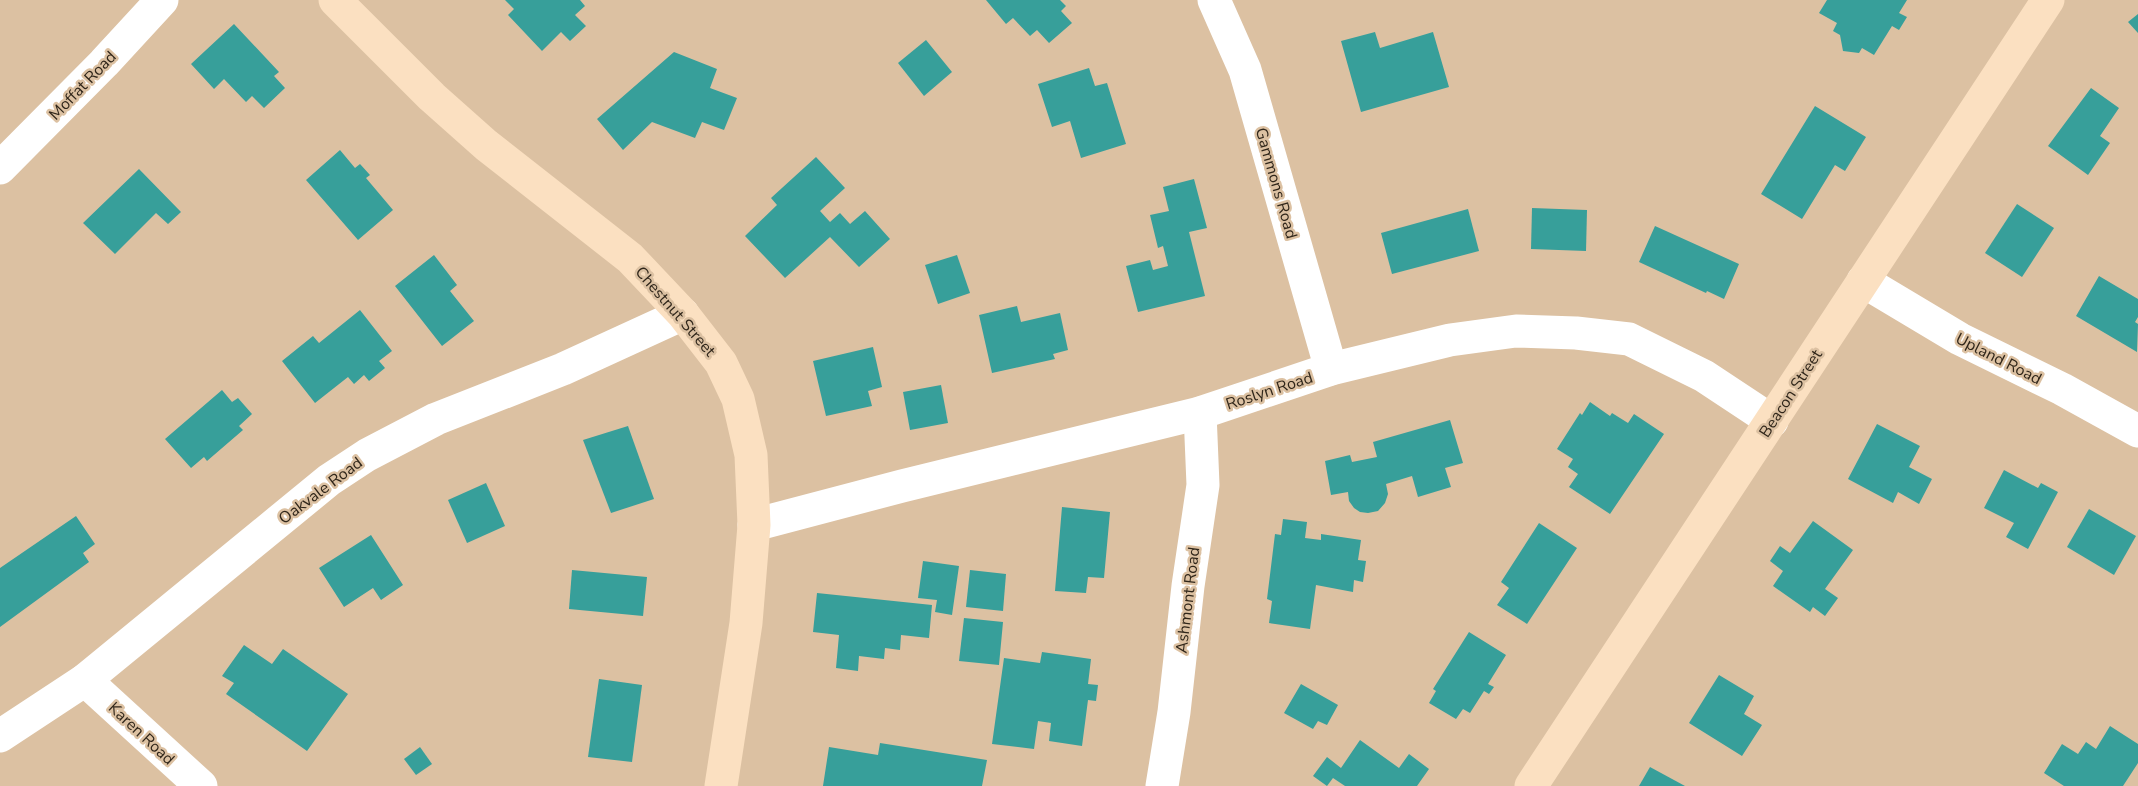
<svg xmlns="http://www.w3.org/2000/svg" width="2138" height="786" font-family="'Nunito Sans',sans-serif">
<rect width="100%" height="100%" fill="#dcc1a2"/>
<g fill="#379f9a">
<polygon points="505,0 580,0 585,6 575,15 586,26 570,41 561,32 542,51 508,15 514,9"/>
<polygon points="986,0 1060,0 1066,6 1061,11 1072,23 1049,43 1037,30 1030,36 1013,18 1006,24"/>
<polygon points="1827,0 1907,0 1899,13 1907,17 1899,30 1892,26 1874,55 1862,48 1859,53 1843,51 1840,35 1833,31 1837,23 1819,13"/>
<polygon points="2138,14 2138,33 2128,22"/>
<polygon points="234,24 279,72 274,76 285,88 264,108 252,96 246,102 224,79 214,89 191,64"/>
<polygon points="1375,32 1380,48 1433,32 1449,87 1361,112 1341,41"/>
<polygon points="926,40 952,72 924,96 898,63"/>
<polygon points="674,52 717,69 710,88 737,98 724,130 702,122 695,138 652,122 623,150 597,119"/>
<polygon points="1089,68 1095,86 1107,83 1126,144 1081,158 1070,121 1052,127 1038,84"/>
<polygon points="2091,88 2119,108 2100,136 2110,143 2088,175 2048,146"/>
<polygon points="1815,106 1866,137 1845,171 1835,165 1802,219 1761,194"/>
<polygon points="340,150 355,168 360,164 370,175 366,178 393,210 358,240 306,180"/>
<polygon points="816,157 845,188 820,211 830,222 840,213 850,224 865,211 890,239 859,267 830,237 785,278 745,236 777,205 771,198"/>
<polygon points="139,169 181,212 168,224 156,213 115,254 83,223"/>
<polygon points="1194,179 1207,228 1189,232 1205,296 1138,312 1126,266 1150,260 1153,270 1168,266 1163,246 1158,248 1150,215 1169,211 1163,187"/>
<polygon points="2017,204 2054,228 2022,277 1985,253"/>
<polygon points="1532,208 1587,210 1586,251 1531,249"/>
<polygon points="1468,209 1479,251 1392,274 1381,233"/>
<polygon points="1655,226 1739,264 1724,299 1707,291 1706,293 1639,262"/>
<polygon points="434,255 457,285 450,291 474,321 442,346 395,286"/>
<polygon points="957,255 970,293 938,304 925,265"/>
<polygon points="2099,276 2138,299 2138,317 2135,322 2138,324 2137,352 2076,316"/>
<polygon points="1017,306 1021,322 1060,313 1068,350 1053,354 1055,359 992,373 979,315"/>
<polygon points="360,310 392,351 379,361 385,368 369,381 364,375 354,384 348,377 315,403 282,361 313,336 319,343"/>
<polygon points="873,347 882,387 868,391 872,406 826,416 813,361"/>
<polygon points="941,385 948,423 910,430 903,392"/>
<polygon points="222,390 232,402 238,398 252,414 239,426 243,430 207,461 204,457 191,468 165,439"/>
<polygon points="1590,402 1610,416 1612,413 1628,423 1634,414 1664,434 1610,514 1569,487 1578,474 1568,467 1573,459 1557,449 1580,413 1582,415"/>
<polygon points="1450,420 1463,463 1445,468 1451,487 1418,497 1412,476 1386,484 1388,494 1385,503 1378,511 1368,513 1360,512 1354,508 1349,501 1348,492 1331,495 1325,461 1350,455 1352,462 1377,457 1373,442"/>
<polygon points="1877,424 1920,446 1909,467 1932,479 1919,504 1898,492 1893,503 1848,479"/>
<polygon points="628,426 654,499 611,513 583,440"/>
<polygon points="2004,470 2038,488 2041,483 2058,492 2028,549 2006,537 2014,523 1984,508"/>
<polygon points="486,483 505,526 467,543 448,500"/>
<polygon points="1062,507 1110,512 1104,578 1088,577 1086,593 1055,591"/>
<polygon points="2089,509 2136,536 2114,575 2067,547"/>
<polygon points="76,516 95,544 83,553 89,562 0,627 0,568"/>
<polygon points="1283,519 1307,522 1305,538 1321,540 1321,534 1361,540 1358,560 1366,561 1363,582 1354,580 1353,592 1316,585 1310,629 1269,623 1272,601 1267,599 1275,534 1281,535"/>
<polygon points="1813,521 1853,550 1825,589 1838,598 1825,616 1813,607 1810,612 1773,586 1783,571 1770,561 1780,546 1790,553"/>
<polygon points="1539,523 1577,548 1527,624 1497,605 1509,588 1501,582"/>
<polygon points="371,535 403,585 381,600 373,588 344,607 319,568"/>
<polygon points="923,561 959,566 952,615 935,612 937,600 918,598"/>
<polygon points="572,570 647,577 643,616 569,609"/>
<polygon points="970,570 1006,574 1003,611 966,607"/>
<polygon points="817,593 932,605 929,638 901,635 900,650 885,648 884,659 859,656 858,671 836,668 839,635 813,632"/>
<polygon points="964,618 1003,622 999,665 959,661"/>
<polygon points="1469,632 1506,655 1488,684 1494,687 1489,694 1484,691 1470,713 1463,709 1456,719 1429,703 1436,691 1433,689"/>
<polygon points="244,645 272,664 283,649 348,694 307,751 226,694 234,683 222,676"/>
<polygon points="1042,652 1091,659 1088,684 1098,685 1096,701 1088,700 1082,746 1049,741 1051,723 1038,721 1034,749 992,744 1004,658 1040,663"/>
<polygon points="1719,675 1754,696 1744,714 1762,725 1742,756 1689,723"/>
<polygon points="599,679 642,685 632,762 588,757"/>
<polygon points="1301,684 1338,705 1327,725 1318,721 1313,729 1284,713"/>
<polygon points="2110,726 2138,744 2138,763 2123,786 2064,786 2044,773 2062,744 2078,754 2086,742 2096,749"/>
<polygon points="1360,740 1399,768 1409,754 1429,769 1417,786 1345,786 1333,778 1327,786 1313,776 1327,757 1341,768"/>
<polygon points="880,743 987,760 982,786 823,786 829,747 878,755"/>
<polygon points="420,747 432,764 416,775 404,759"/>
<polygon points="1650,767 1685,786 1639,786"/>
</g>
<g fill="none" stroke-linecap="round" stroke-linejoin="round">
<g stroke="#fff" stroke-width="33">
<polyline points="1214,0 1245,70 1331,369"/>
<polyline points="0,168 104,63 162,0"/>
<polyline points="1863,281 1960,339 2062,389 2138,431"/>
<polyline points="754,525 902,486 1200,413 1331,369 1450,340 1516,331 1576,333 1629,339 1704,376 1772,421"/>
<polyline points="85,680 201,786"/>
<polyline points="0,736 85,680 329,480 367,455 436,419 563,369 683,314"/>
<polyline points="1162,786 1174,712 1188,586 1203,485 1200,413"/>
</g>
<g stroke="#fbe0c1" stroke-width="33">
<polyline points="335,0 432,97 486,145 630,258 683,314 721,363 738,399 751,455 754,525 746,623 721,786"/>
<polyline points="1531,786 2048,0"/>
</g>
</g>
<g text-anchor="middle" stroke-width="5" stroke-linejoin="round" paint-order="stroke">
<g font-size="16" fill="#30261a" stroke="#dcc1a2">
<text transform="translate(82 85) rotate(-46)" y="6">Moffat Road</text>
<text transform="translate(1277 183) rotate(74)" y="6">Gammons Road</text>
<text transform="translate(676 311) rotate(49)" y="6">Chestnut Street</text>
<text transform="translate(1999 358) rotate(27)" y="6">Upland Road</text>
<text transform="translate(1269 390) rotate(-18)" y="6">Roslyn Road</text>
<text transform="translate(1790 393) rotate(-57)" y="6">Beacon Street</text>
<text transform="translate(320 490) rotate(-37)" y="6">Oakvale Road</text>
<text transform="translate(1187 600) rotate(-83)" y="6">Ashmont Road</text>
<text transform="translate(142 733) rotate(43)" y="6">Karen Road</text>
</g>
</g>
</svg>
